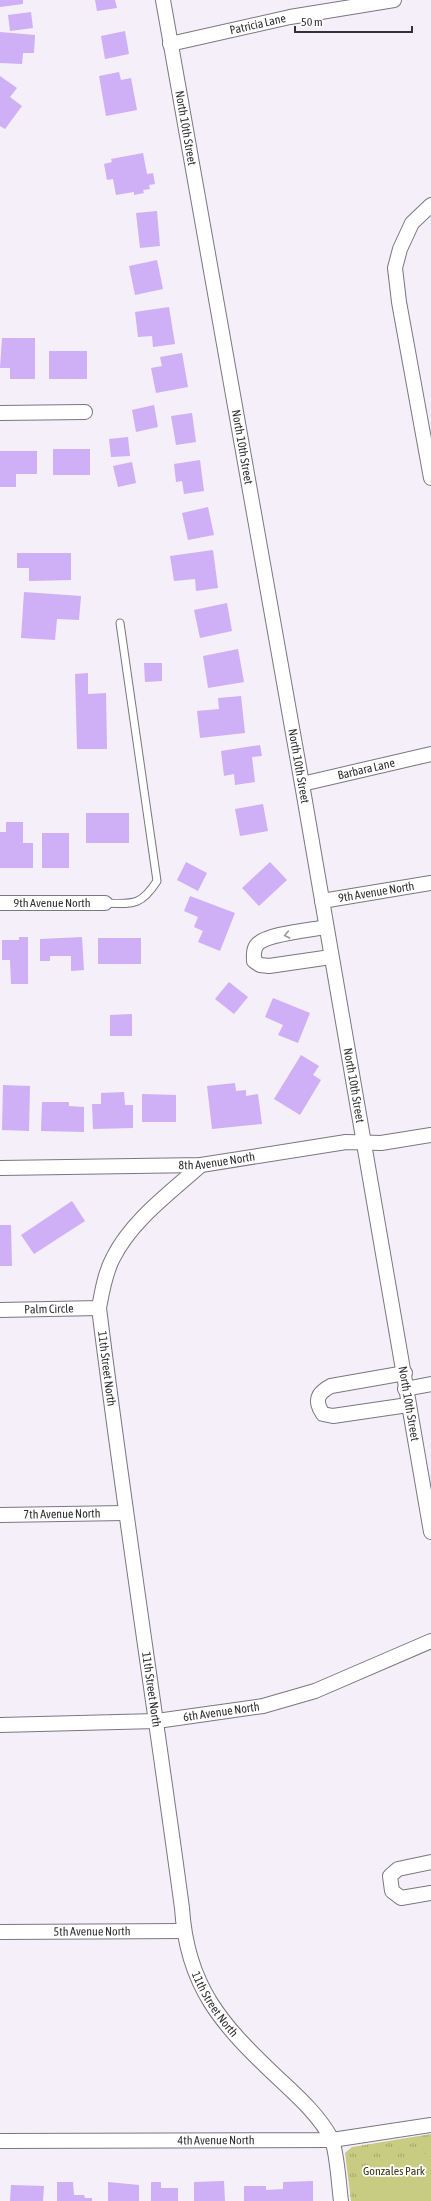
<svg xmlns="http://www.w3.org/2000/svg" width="431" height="2201" font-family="'Asap Condensed',sans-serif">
<defs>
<pattern id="park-tufts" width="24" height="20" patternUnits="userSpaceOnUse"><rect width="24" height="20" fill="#c7cc82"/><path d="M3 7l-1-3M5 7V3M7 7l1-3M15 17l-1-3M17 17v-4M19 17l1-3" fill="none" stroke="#a2a66b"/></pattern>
</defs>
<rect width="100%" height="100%" fill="#f4eff9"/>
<polygon fill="url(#park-tufts)" points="431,2134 431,2201 351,2201 345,2153 352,2147"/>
<polygon fill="#c7cc82" points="431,2153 431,2201 364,2201 360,2174 372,2161"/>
<g fill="#cfaff5">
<polygon points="0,0 23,0 23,4 0,7"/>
<polygon points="95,0 115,0 117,8 97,11"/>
<polygon points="31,12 33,28 10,31 8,15"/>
<polygon points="125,31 129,54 105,59 101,36"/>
<polygon points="0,32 35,35 34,53 23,53 22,64 0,63"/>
<polygon points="119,72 121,80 131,78 137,110 106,116 99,76"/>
<polygon points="0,76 17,88 10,97 22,106 5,129 0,126"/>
<polygon points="143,153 147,174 153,173 155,184 149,185 150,189 143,190 144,193 134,195 134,192 116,195 113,179 107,180 104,164 112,162 111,159"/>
<polygon points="157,211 160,246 140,248 136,213"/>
<polygon points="157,260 163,289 135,295 129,266"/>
<polygon points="169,307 175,344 153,347 152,336 138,337 135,312"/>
<polygon points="2,338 35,338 35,379 10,379 10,368 0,368"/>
<rect x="49" y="351" width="38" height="28"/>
<polygon points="182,353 188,387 156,393 151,368 162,366 160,357"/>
<polygon points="154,405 158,427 136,432 132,410"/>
<polygon points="192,413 196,442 176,445 171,416"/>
<polygon points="128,437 130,456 111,457 109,439"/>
<rect x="53" y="449" width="37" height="26"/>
<polygon points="0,451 37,451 37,474 16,474 16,487 0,487"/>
<polygon points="200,460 204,491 184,494 182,481 176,482 174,464"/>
<polygon points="132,462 136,483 118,487 113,466"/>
<polygon points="208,507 214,535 188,540 182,513"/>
<polygon points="213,550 218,588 196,591 195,579 174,581 170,556"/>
<polygon points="17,553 71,553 71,580 29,581 29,568 17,568"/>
<polygon points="24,592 81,596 79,620 57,619 55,640 21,638"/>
<polygon points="227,603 232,631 200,638 194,610"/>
<polygon points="238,649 244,682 208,688 203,656"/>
<polygon points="144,663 162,663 162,681 145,682"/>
<polygon points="88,673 88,694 106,693 107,749 77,749 75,674"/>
<polygon points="241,696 245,733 200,738 197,711 219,709 218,698"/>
<polygon points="260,745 262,756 252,757 255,782 235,785 234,774 224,776 221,751"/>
<polygon points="263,804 268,831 240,836 235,809"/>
<rect x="86" y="813" width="43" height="30"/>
<polygon points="6,822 23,822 23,843 33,843 33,868 0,868 0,832 6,832"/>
<rect x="42" y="833" width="27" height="35"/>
<polygon points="186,862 207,873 198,891 177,880"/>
<polygon points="270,862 287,880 259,906 242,888"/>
<polygon points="190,896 235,913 220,951 198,942 203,931 194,927 198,917 184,911"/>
<polygon points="19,937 28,937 28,984 11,984 10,960 2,960 2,940 19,940"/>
<polygon points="82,937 84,970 71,971 71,956 50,956 50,961 40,961 40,939"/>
<rect x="98" y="938" width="43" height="26"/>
<polygon points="229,982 248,997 234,1014 215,999"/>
<polygon points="273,998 310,1013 298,1043 278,1035 283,1025 265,1017"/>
<polygon points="132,1014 132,1036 110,1036 110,1015"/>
<polygon points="301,1055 319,1066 313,1075 321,1080 300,1115 274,1099"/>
<polygon points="235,1083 236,1091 246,1090 246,1096 258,1094 262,1124 212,1129 207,1086"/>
<polygon points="3,1085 30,1086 29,1131 2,1130"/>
<polygon points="124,1092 125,1105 133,1105 133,1128 93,1129 92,1104 101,1104 101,1093"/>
<polygon points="142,1094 176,1095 176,1122 142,1122"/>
<polygon points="42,1102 69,1102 69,1106 84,1107 84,1132 41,1131"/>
<polygon points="72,1201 85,1221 34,1254 21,1235"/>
<polygon points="0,1225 11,1225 12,1266 0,1266"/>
<polygon points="224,2181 225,2201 194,2201 194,2182"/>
<polygon points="313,2181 313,2201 244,2201 244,2186 266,2186 266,2190 283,2189 283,2182"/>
<polygon points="57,2182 73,2182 74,2195 84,2195 85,2198 92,2198 92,2201 57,2201"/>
<polygon points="108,2182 139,2185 139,2201 108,2201"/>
<polygon points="151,2182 161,2182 161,2188 178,2188 178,2201 151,2201"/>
<polygon points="11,2185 44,2186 43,2201 10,2201"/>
</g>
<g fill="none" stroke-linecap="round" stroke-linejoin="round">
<g stroke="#7a777f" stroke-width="9">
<path id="service" d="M105,903c28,1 36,3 52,-22l-37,-258"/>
</g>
<g stroke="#7a777f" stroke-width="16">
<g id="minor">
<path id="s1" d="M163,0l139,784 129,748"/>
<path id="s2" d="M170,44l120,-27 104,-17"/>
<polyline points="431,205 412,223 400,249 395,268 399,302 431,478"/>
<polyline points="0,413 85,412"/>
<path id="s3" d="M302,784l129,-30"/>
<path id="s4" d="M322,901l109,-18"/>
<path id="s5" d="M0,903h105"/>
<path d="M326,927c-15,3 -63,7 -70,19 -3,5 -2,9 -2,15l6,4 9,1 62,-9"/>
<path id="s6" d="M201,1165c-31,28 -69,55 -88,93 -8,15 -11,34 -14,50 25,201 56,400 83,600 5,79 40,117 95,169 19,18 41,37 54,61 6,11 8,49 10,63"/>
<path id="s7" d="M0,1168l201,-3 145,-23 35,1 50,-8"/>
<path id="s8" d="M0,1310l99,-2"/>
<path d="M405,1373l-74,13c-14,7 -17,15 -8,28l10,2 75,-11"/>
<polyline points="405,1389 431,1384"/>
<path id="s9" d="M0,1515l125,-2"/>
<path id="s10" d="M0,1725l157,-4 106,-15 52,-15 116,-50"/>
<polyline points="431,1862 398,1869 390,1876 392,1891 401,1898 431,1893"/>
<path id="s11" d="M0,1932l184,-1"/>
<path id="s12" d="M0,2141l332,-1 99,-15"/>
</g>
</g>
<use href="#service" stroke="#fff" stroke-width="7"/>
<use href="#minor" stroke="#fff" stroke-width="14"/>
</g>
<defs><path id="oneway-chevron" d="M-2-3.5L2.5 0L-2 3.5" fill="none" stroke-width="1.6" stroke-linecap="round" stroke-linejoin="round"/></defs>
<use stroke="#98989a" href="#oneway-chevron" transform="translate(287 935) rotate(169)"/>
<g text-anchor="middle" stroke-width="3.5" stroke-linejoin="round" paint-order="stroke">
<g font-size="12" fill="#323135" stroke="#fff">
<text dy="4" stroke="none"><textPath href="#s2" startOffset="90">Patricia Lane</textPath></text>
<text dy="4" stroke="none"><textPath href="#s1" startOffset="130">North 10th Street</textPath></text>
<text dy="4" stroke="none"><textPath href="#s1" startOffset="454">North 10th Street</textPath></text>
<text dy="4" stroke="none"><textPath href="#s1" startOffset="778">North 10th Street</textPath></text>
<text dy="4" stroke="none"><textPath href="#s3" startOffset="66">Barbara Lane</textPath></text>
<text dy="4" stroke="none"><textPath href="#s4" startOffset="55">9th Avenue North</textPath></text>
<text dy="4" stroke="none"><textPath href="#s5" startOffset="52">9th Avenue North</textPath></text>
<text dy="4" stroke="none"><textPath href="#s1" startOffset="1102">North 10th Street</textPath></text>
<text dy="4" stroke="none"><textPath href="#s7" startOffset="217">8th Avenue North</textPath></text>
<text dy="4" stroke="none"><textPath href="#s8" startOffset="49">Palm Circle</textPath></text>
<text dy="4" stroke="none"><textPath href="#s6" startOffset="242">11th Street North</textPath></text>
<text dy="4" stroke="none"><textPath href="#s1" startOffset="1425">North 10th Street</textPath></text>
<text dy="4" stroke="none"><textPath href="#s9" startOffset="62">7th Avenue North</textPath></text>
<text dy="4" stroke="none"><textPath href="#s6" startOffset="566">11th Street North</textPath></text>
<text dy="4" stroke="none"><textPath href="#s10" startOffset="222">6th Avenue North</textPath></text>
<text dy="4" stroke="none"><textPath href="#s11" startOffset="92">5th Avenue North</textPath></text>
<text dy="4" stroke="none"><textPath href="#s6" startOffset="890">11th Street North</textPath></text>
<text dy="4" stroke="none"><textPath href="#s12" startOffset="216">4th Avenue North</textPath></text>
</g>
<g font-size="12" fill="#393b0f" stroke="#fff">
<text x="394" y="2175">Gonzales Park</text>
</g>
</g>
<path d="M295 26v6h117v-6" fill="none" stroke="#323135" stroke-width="2"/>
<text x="301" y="26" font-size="12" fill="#323135" stroke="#ffffff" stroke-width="3" paint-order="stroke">50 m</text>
</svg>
